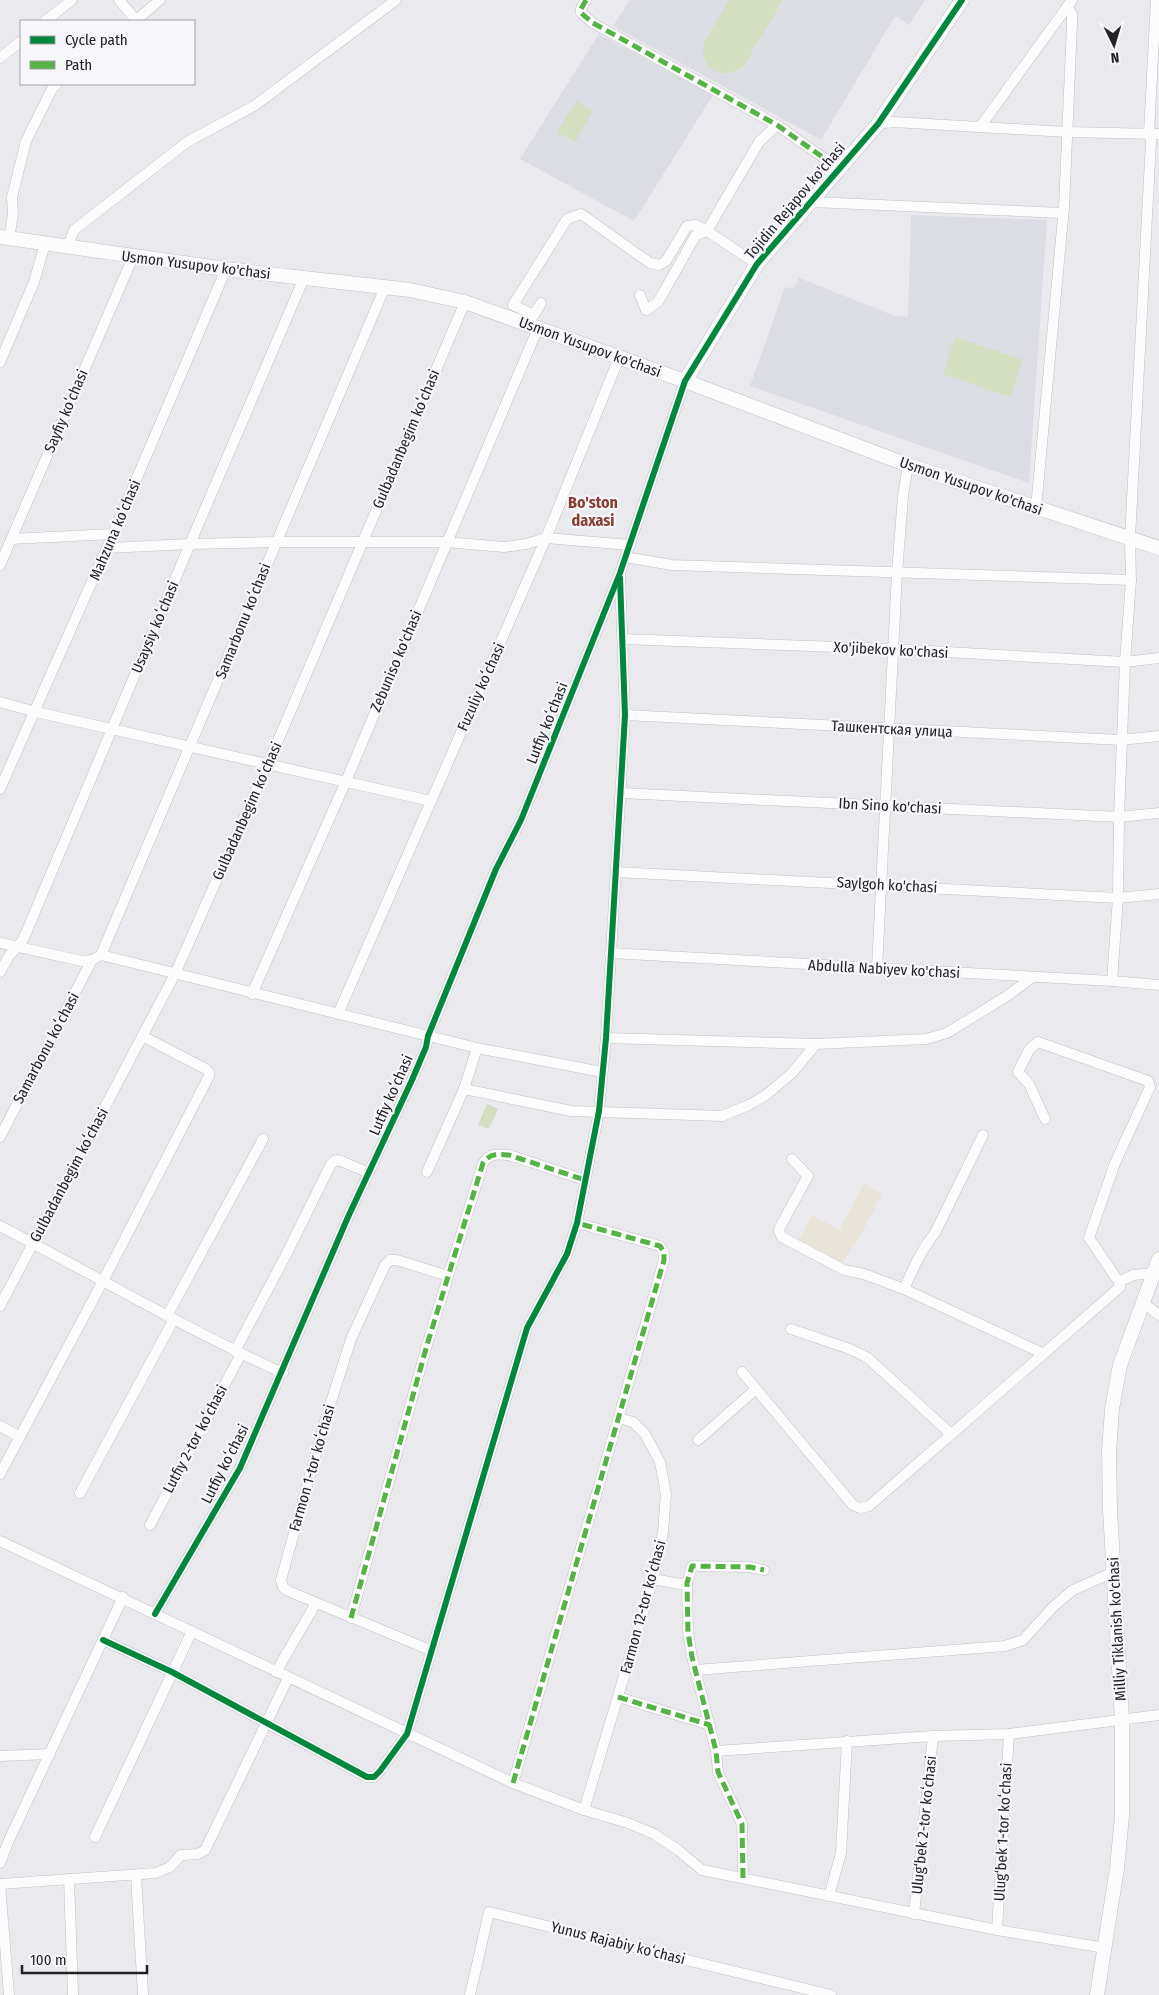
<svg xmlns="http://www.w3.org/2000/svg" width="1159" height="1995" font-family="'Fira Sans Condensed',sans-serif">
<rect width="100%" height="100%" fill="#eae9ed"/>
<g fill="#dcdce4">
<polygon points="630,0 925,0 909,25 895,16 821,140 613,26"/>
<polygon points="599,34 713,95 634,221 520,159"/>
<polygon points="911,215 1047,220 1029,483 750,386 785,287 793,289 799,278 895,316 908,317"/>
</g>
<polygon fill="#e8e4d9" points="864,1184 882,1194 854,1247 852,1246 842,1263 799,1240 812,1215 839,1230"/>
<g fill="#d3dfbf">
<path d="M729,0h54l-40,67c-22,14 -44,3 -39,-24z"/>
<polygon points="576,101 593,111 575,142 557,132"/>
<polygon points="955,337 1023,360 1010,397 943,374"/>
<polygon points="487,1104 498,1109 489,1129 478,1125"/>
</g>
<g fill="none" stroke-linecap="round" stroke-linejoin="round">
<g stroke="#c2c1c4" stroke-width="11">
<g id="street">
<polyline points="119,0 136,20"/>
<polyline points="586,0 581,9 581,13 593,23 777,125 838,168"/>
<polyline points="45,21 72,0"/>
<polyline points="135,21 160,0"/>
<polyline points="0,58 21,41"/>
<polyline points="878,124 894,122 1067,132 1159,134"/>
<polyline points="980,127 1072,0"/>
<polyline points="812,202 1063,213"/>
<polyline points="9,239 13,214 12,197 26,141 52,89 57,84"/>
<polyline points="67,248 74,230 187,142 254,106 396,0"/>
<polyline points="640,295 646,310 658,302 696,235 707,231 757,264"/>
<polyline points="541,303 534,315 513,305 567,219 581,214 650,263 659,265 666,261 687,226 696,225 707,231 759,142 777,125"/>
<polyline points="0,362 34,282 45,244"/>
<polyline points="1036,508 1064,207 1072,24 1072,14 1067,7"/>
<polyline points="11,539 113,534"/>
<polyline points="107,548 190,544 275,542 446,542 504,547 526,544 546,538 630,545"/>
<polyline points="625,557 672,565 1131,580"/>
<polyline points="0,565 133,257"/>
<polyline points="623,639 893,649 1125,662 1159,658"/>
<polyline points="0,702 36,712 431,801"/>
<polyline points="625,715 1121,740 1159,736"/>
<polyline points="0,789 113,534 226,269"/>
<polyline points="621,793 1119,817 1159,813"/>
<polyline points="616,872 1118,898 1159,894"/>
<polyline points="0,943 82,961 92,960 101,955 477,1048 602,1072"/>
<polyline points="610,953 1112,981 1159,985"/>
<path d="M101,955c96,-222 188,-446 284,-668"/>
<polyline points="877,968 897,573 903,496 908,465"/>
<polyline points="0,972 9,956 23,940 190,544 304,278"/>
<polyline points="1112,981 1118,898 1119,817 1125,662 1131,580 1130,538 1151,141 1149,133 1156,0"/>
<polyline points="252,994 346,781 538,328"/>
<polyline points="338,1014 546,538 619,358"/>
<polyline points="606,1038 816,1044 926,1039 947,1033 1007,996 1033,977"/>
<polyline points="464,1089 571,1111 722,1116 749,1105 766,1095 792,1073 816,1044"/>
<polyline points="0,1137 92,960"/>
<polyline points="792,1159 808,1176 780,1227 779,1231 782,1237 844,1270 864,1274 904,1289 1042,1353"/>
<polyline points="427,1172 464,1089 477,1048"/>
<path d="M0,1226c94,49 186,103 283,147"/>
<polyline points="1119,1282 1133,1275 1154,1273"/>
<path d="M904,1289c9,-20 17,-39 31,-56l48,-98"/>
<polyline points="1142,1302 1159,1315"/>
<polyline points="0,1306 175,974 268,764 465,302"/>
<polyline points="167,1316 263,1139"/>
<polyline points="791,1329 850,1349 868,1358 951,1434"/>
<polyline points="235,1351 285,1257 331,1164 336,1160 341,1161 369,1173"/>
<polyline points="742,1372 853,1505 860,1508 869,1506 1120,1287 1119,1282 1089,1238 1115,1163 1150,1087 1148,1081 1038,1042 1029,1050 1018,1072 1029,1084 1045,1119"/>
<polyline points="0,1426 20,1437"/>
<polyline points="698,1440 756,1389"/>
<polyline points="0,1474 103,1281 209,1076 209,1072 206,1069 142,1036"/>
<polyline points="80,1493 174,1319"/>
<polyline points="150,1525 241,1354"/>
<polyline points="0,1541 513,1783 584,1810 628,1823 654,1834 678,1850 702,1870 997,1930 1105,1948"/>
<polyline points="653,1579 680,1584 687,1583"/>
<polyline points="155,1614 240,1468 348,1217 412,1080 426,1047 428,1036 496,869 521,820 620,573 685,381"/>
<path d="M351,1618l76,-273 56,-182c7,-10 15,-9 26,-8l76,25"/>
<polyline points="103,1640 172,1672 367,1777 374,1777 380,1771 407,1734 527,1328 567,1254 577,1223 599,1111 606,1038 625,715 620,573"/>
<polyline points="430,1650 288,1591 283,1587 281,1580 325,1421 351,1339 385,1265 390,1260 397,1260 448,1276"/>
<polyline points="695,1670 1005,1646 1023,1640 1053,1607 1073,1590 1114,1572"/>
<polyline points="276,1672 316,1603"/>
<polyline points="618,1697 710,1725"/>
<polyline points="716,1751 933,1736 1009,1734 1159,1715"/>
<polyline points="0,1756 50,1754"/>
<polyline points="513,1783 664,1260 664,1252 660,1246 577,1223"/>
<polyline points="584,1810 653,1579 663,1532 666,1494 660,1462 645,1434 633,1422 619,1418"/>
<polyline points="95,1837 192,1631"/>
<polyline points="0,1863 9,1840 123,1597"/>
<polyline points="136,1875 143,1995"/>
<polyline points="743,1878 742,1824 718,1772 716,1751 692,1657 688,1632 687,1583 692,1566 750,1567 764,1570"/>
<polyline points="69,1879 73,1995"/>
<polyline points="0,1884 156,1873 170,1867 181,1855 198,1854 205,1850 288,1678"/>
<polyline points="0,1884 9,1995"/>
<polyline points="829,1896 841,1853 847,1741"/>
<polyline points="914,1914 933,1736"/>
<polyline points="997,1930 1009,1734"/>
<polyline points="470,1995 489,1912 831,1995"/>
</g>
</g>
<g stroke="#c2c1c4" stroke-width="15">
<g id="secondary">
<polyline points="0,237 226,269 410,290 465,302 685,381 908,465 1159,548"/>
<polyline points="685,381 757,264 878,124 962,0"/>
<polyline points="1097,1995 1117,1868 1122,1816 1122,1720 1110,1509 1109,1452 1112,1409 1120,1365 1159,1259"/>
</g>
</g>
<use href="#street" stroke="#fcfcfc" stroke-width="10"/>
<use href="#secondary" stroke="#fcfcfc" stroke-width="14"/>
<g stroke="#55b245" stroke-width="5" stroke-dasharray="10 5" stroke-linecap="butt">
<polyline points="586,0 581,9 581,13 593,23 777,125 838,168"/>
<path d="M351,1618l76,-273 56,-182c7,-10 15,-9 26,-8l76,25"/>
<polyline points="618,1697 710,1725"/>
<polyline points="513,1783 664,1260 664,1252 660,1246 577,1223"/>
<polyline points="743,1878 742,1824 718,1772 716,1751 692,1657 688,1632 687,1583 692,1566 750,1567 764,1570"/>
</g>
<g stroke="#f6f6fb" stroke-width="9">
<g id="cycleway">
<polyline points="155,1614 240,1468 348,1217 412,1080 426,1047 428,1036 496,869 521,820 620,573 685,381 757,264 878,124 962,0"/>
<polyline points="103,1640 172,1672 367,1777 374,1777 380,1771 407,1734 527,1328 567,1254 577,1223 599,1111 606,1038 625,715 620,578"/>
</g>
</g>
<use href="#cycleway" stroke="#00873e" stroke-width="6"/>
</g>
<g text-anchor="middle" stroke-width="4.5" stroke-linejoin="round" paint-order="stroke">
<g font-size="15" fill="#232325" stroke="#f6f6fb">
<text transform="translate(795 201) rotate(-50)" y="5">Tojidin Rejapov ko'chasi</text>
<text transform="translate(196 265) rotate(7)" y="5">Usmon Yusupov ko'chasi</text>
<text transform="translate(590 347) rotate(20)" y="5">Usmon Yusupov ko'chasi</text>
<text transform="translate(66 411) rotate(-67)" y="5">Sayfiy koʻchasi</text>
<text transform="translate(406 439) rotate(-67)" y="5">Gulbadanbegim koʻchasi</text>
<text transform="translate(971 486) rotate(19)" y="5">Usmon Yusupov ko'chasi</text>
<text transform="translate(115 530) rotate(-67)" y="5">Mahzuna koʻchasi</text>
<text transform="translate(243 621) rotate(-68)" y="5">Samarbonu koʻchasi</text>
<text transform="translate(155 627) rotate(-67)" y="5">Usaysiy koʻchasi</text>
<text transform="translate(891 650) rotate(3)" y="5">Xo'jibekov ko'chasi</text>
<text transform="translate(396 661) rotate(-67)" y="5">Zebuniso ko'chasi</text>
<text transform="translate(481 687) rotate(-66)" y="5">Fuzuliy koʻchasi</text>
<text transform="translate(547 723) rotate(-68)" y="5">Lutfiy koʻchasi</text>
<text transform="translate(892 729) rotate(3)" y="5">Ташкентская улица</text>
<text transform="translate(890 806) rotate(3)" y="5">Ibn Sino ko'chasi</text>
<text transform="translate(247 811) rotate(-66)" y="5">Gulbadanbegim koʻchasi</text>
<text transform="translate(887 885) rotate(3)" y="5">Saylgoh ko'chasi</text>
<text transform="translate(884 969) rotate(3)" y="5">Abdulla Nabiyev ko'chasi</text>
<text transform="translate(46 1048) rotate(-62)" y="5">Samarbonu koʻchasi</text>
<text transform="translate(391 1095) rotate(-66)" y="5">Lutfiy koʻchasi</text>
<text transform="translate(69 1175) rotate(-62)" y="5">Gulbadanbegim koʻchasi</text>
<text transform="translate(195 1439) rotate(-62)" y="5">Lutfiy 2-tor koʻchasi</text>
<text transform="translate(225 1464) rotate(-63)" y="5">Lutfiy koʻchasi</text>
<text transform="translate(312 1468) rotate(-74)" y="5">Farmon 1-tor koʻchasi</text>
<text transform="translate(643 1607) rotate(-75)" y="5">Farmon 12-tor koʻchasi</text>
<text transform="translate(1117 1629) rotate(-93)" y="5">Milliy Tiklanish ko'chasi</text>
<text transform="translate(924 1825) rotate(-84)" y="5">Ulug‘bek 2-tor koʻchasi</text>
<text transform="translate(1003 1832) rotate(-87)" y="5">Ulug‘bek 1-tor koʻchasi</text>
<text transform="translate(618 1943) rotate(14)" y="5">Yunus Rajabiy koʻchasi</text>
</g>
<g font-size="16" font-weight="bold" fill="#863f33" stroke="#f6f6fb">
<text x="593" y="508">Bo'ston<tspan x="593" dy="18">daxasi</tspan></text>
</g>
</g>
<rect x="20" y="20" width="175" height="65" fill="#f6f6fb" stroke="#a2a2a5"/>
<rect x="30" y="36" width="25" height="8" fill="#00873e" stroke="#a2a2a5"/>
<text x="65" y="45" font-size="15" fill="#232325">Cycle path</text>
<rect x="30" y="61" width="25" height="8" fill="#55b245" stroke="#a2a2a5"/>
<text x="65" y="70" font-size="15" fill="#232325">Path</text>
<g transform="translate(1114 45) rotate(175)" stroke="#f6f6fb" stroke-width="4" paint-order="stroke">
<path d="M0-4L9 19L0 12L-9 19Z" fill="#232325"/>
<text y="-8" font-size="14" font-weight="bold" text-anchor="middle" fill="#232325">N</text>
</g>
<path d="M22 1965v8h125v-8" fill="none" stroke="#232325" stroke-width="2.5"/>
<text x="30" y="1965" font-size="15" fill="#232325" stroke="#f6f6fb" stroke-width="4" paint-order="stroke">100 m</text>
</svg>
